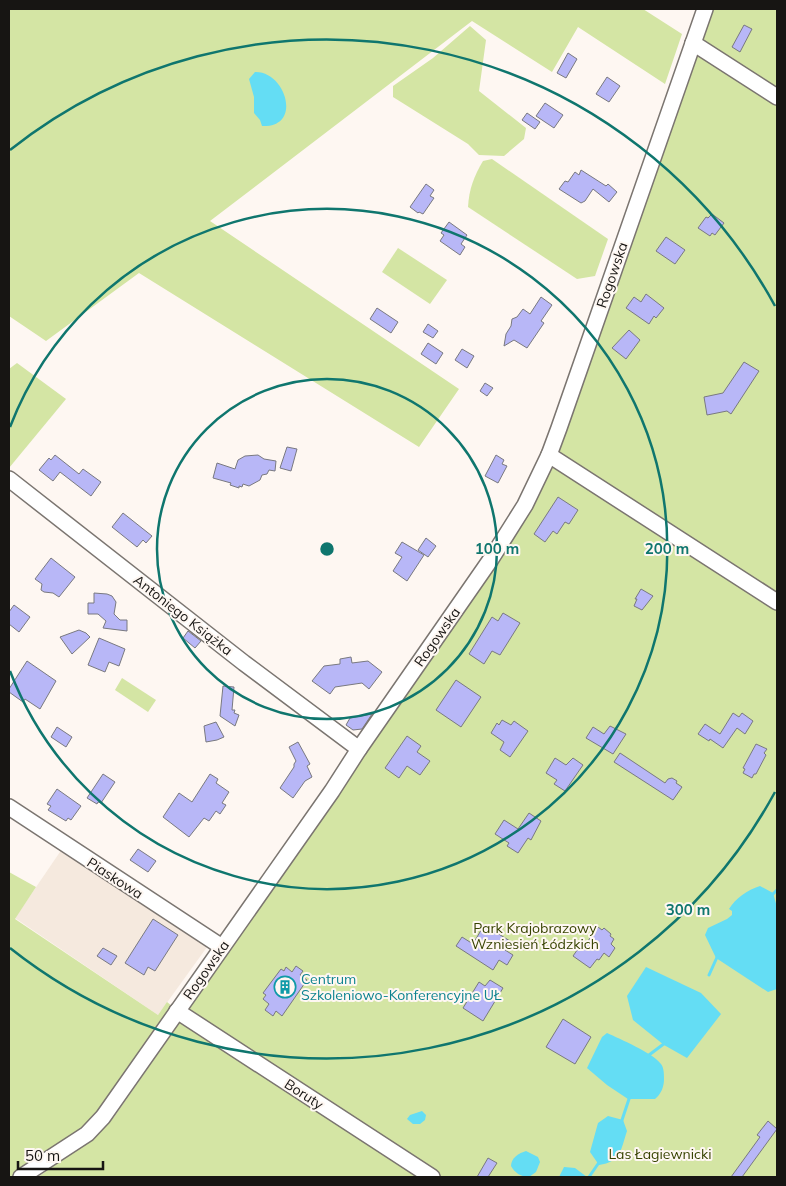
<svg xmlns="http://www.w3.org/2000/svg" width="786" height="1186" font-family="Mulish,sans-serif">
<rect width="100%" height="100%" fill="#fef7f2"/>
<polygon fill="#f5e9de" points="62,849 207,947 158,1015 15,918"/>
<g fill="#d4e5a4">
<polygon points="9,9 643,9 682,34 665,84 578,27 552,72 472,21 210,221 459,389 419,447 139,273 46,341 9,316"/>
<polygon points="711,9 777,9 777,1177 38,1177 92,1139 114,1117 342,789 525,518 548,475"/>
<polygon points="470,26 486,40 479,91 526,128 524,139 504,156 479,155 468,144 393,97 393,86 433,58"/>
<path d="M492,159l116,80 -13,37 -18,3 -109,-72c1,-18 6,-31 15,-46z"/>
<polygon points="398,248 447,280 430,304 382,272"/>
<polygon points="17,363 66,399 9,468 9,369"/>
<polygon points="122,678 156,700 148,712 115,690"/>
<polygon points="9,872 36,887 15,919 158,1015 167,1002 173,1007 111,1097 86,1126 37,1162 10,1177"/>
</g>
<g fill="#64ddf4">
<path d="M255,72c31,-1 48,56 7,54l-2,-6 -6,-7v-16l-5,-18z"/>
<path d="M760,886l13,7 4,14v82l-9,3 -52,-34 -11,-23 3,-7 19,-9 5,-4v-4l-3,-2c7,-11 18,-19 31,-23z"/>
<polygon points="646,967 701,993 721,1014 687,1058 664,1045 633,1020 627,996"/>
<path d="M607,1033c13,6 46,20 54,31 3,4 3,10 3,15 0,8 -3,15 -9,20h-27l-21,-14 -20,-17 15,-31z"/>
<polygon points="422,1111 426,1115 425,1120 420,1124 413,1124 407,1119 410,1115"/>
<path d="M608,1116l15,4 4,11c-6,18 -6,31 -28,34l-9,-13 8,-29z"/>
<path d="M526,1151l12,6 2,5 -4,10 -7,5c-8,0 -14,-4 -18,-11 0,-8 8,-13 15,-15z"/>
<polygon points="564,1167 575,1168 587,1177 559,1177"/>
</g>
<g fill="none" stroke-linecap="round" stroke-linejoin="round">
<g stroke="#64ddf4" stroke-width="3">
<polyline points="772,895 777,890"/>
<polyline points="709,975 718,955"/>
<polyline points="648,1059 649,1055 665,1043"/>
<polyline points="621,1123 630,1096"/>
<polyline points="589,1177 600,1161"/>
</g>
</g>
<g fill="#b8b7f7" stroke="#797980">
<polygon points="744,25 752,29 740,52 732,47"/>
<polygon points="568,53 577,59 566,78 557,73"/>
<polygon points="607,77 620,86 609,102 596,94"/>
<polygon points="545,103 563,115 554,128 536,116"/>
<polygon points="527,113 540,122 535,129 522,120"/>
<polygon points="581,170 606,186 608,184 617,192 609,202 593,189 585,201 581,203 559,189 565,181 568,182 575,172 579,175"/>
<polygon points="426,184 434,190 430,196 434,198 423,214 419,212 418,213 410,207"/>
<polygon points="712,214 724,223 715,235 712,233 710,236 698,228 706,217 708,218"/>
<polygon points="449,222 467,235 461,244 465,247 460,255 440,241 444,235 441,233"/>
<polygon points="666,237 685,250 675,264 656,251"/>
<polygon points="646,294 664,308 656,318 654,316 649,324 626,308 634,297 641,302"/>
<polygon points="541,297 552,305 541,321 544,323 527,348 514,340 504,346 506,334 511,326 512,319 517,317 523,309 530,314"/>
<polygon points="377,308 398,322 391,333 370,319"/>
<polygon points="428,324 438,331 433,338 423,332"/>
<polygon points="629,330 640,340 626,359 612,348"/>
<polygon points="428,343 443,353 436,364 421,354"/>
<polygon points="462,349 474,356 467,368 455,360"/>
<polygon points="744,362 759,371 731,414 727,411 707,415 704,397 723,393"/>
<polygon points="485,383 493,388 487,396 480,391"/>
<polygon points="287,447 297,449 291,471 280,468"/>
<polygon points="55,455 79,474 83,469 101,482 91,496 60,472 53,481 39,470 49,458 51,460"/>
<polygon points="258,455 264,459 276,461 275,471 269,470 267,474 262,475 260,480 249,486 243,484 242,487 239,486 239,488 230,485 231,483 213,478 217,463 235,469 238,460 245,456"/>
<polygon points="496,455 504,460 502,464 507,466 498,483 485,476"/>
<polygon points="558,497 578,510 569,524 565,522 557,534 553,531 545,542 534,534"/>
<polygon points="123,513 152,536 146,543 143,540 137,547 112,527"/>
<polygon points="426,538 436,546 428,557 418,550"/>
<polygon points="402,542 424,555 407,581 393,571 402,557 395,553"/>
<polygon points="51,558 75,577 59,597 53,593 44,592 41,590 42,584 35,579"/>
<polygon points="641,589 653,596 642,610 634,606 637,599 635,599"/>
<polygon points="94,593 107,594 112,596 116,602 114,614 120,620 127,620 127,631 103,628 106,621 98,614 88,614 88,603 94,603"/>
<polygon points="14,605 30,617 19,632 9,624 9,612"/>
<polygon points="503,613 520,623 500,655 492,651 484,664 469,654 492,617 498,621"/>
<polygon points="79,630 86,633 90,637 72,654 60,637"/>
<polygon points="188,631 201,641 195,648 183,638"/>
<polygon points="99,638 125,649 119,666 109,662 105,672 88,665"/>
<polygon points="351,657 352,663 368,661 382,672 369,689 362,683 335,687 330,694 312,681 324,666 340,664 340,659"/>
<polygon points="27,661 56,681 40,709 25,699 23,702 9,692 9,689"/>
<polygon points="456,680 481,697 461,727 436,710"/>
<polygon points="223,686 234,687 232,710 235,710 234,713 239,715 235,726 220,716"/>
<polygon points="733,713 739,717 742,713 753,721 745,734 737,728 723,748 710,739 709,741 698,734 705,724 720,734"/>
<polygon points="372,714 362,729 353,730 346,725 350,718"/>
<polygon points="502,720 511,725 514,721 528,731 510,757 500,750 504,742 491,733 497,723 499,725"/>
<polygon points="216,722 224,737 217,740 206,742 204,726"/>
<polygon points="610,726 626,734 613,754 586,738 593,727 604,734"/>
<polygon points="57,727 72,737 66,747 51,737"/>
<polygon points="407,736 421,746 417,752 430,761 420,775 407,766 399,778 385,768"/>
<polygon points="298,742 310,764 307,766 312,777 305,781 293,798 280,788 294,767 294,764 296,761 289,747"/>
<polygon points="756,744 767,749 764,753 766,755 756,774 754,774 752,778 743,773 745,769 743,768"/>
<polygon points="620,753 665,783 668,779 672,778 677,781 676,783 682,787 673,800 614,762"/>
<polygon points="555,758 566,765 573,758 583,765 565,791 554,784 557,780 546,773"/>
<polygon points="103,774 115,782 101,803 98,802 97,804 87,798"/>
<polygon points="210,774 218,779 216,783 229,792 222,803 226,805 220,814 216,811 209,821 204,818 189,837 163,817 179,793 192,802"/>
<polygon points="57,789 81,806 71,820 68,818 66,821 48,810 51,806 47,804"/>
<polygon points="529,813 541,821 531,840 528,838 518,853 507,846 509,843 495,834 504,820 518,829"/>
<polygon points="138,849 156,861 148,872 130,860"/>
<polygon points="153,919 178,935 155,971 148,967 144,975 125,963"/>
<polygon points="484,925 510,941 505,950 513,955 507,965 499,960 493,970 456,946 462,937 473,944"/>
<polygon points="598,927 602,930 604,928 611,934 610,936 614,939 611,944 615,948 609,957 604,953 599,960 597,959 590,968 573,956 580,946 583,948"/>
<polygon points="103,948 117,956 111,965 97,956"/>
<polygon points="296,966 303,971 300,975 307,980 282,1016 276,1011 273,1016 265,1010 269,1004 263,999 266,995 263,993 281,969 284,971 286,967 292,972"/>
<polygon points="490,980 503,988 483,1021 463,1008 479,982 485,986"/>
<polygon points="563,1019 591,1037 575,1064 546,1047"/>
<polygon points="768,1121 777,1129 742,1177 731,1177 760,1137 757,1135"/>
<polygon points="488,1158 497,1163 488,1177 477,1177"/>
</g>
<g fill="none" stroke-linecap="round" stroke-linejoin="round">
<g stroke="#7b7570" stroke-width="18">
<g id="minor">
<polyline points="693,43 777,97"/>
<polyline points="549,455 777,602"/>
<polyline points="9,479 244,663 359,749"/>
<polyline points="9,807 222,947"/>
<polyline points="177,1011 432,1177"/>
<polyline points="21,1177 87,1134 103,1117 332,791 359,749 491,559 525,505 549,455 559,428 705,9"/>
</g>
</g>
<use href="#minor" stroke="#fff" stroke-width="15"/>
</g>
<g fill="none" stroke="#0f766e" stroke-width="2.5">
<circle cx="327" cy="549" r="170"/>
<path d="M10 427A340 340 0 1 1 10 671"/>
<path d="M775 792A510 510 0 0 1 10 948M10 150A510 510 0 0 1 775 306"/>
</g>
<defs>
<g id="building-ring" transform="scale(1.125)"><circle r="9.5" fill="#fef7f2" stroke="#0f9aa8" stroke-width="1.5"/><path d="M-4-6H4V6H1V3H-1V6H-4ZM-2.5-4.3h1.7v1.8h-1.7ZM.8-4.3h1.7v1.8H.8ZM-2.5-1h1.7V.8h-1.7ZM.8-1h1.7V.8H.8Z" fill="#0f9aa8"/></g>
</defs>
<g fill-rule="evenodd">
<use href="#building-ring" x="285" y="987"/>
</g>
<g text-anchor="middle" stroke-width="4" stroke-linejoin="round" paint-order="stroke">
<g font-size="14" fill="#171513" stroke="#fef7f2">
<text transform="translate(612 275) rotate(-71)" y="5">Rogowska</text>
<text transform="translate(183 615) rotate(38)" y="5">Antoniego Książka</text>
<text transform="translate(437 637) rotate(-55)" y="5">Rogowska</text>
<text transform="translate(115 878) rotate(33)" y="5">Piaskowa</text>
<text transform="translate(206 970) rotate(-55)" y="5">Rogowska</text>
<text transform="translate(304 1094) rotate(33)" y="5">Boruty</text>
</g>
<g font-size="14" fill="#374301" stroke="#fef7f2">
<text x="535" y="933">Park Krajobrazowy<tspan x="535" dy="16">Wzniesień Łódzkich</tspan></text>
<text x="660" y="1159">Las Łagiewnicki</text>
</g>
<g font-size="14" fill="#0d838f" stroke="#fef7f2" text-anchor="start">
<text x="301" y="984">Centrum<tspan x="301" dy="16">Szkoleniowo-Konferencyjne UŁ</tspan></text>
</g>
</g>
<circle cx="327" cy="549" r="8" fill="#0f766e" stroke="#fef7f2" stroke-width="2.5"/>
<g font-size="15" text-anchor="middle" font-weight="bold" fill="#0f766e" stroke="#fef7f2" stroke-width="4" stroke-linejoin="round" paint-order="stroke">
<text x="497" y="554">100 m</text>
<text x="667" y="554">200 m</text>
<text x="688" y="915">300 m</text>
</g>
<rect width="786" height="1186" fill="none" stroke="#171513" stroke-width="20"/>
<path d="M18 1161v8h85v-8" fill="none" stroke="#171513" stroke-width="2.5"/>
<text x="25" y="1161" font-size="15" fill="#171513" stroke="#fef7f2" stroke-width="4" paint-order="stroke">50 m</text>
</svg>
